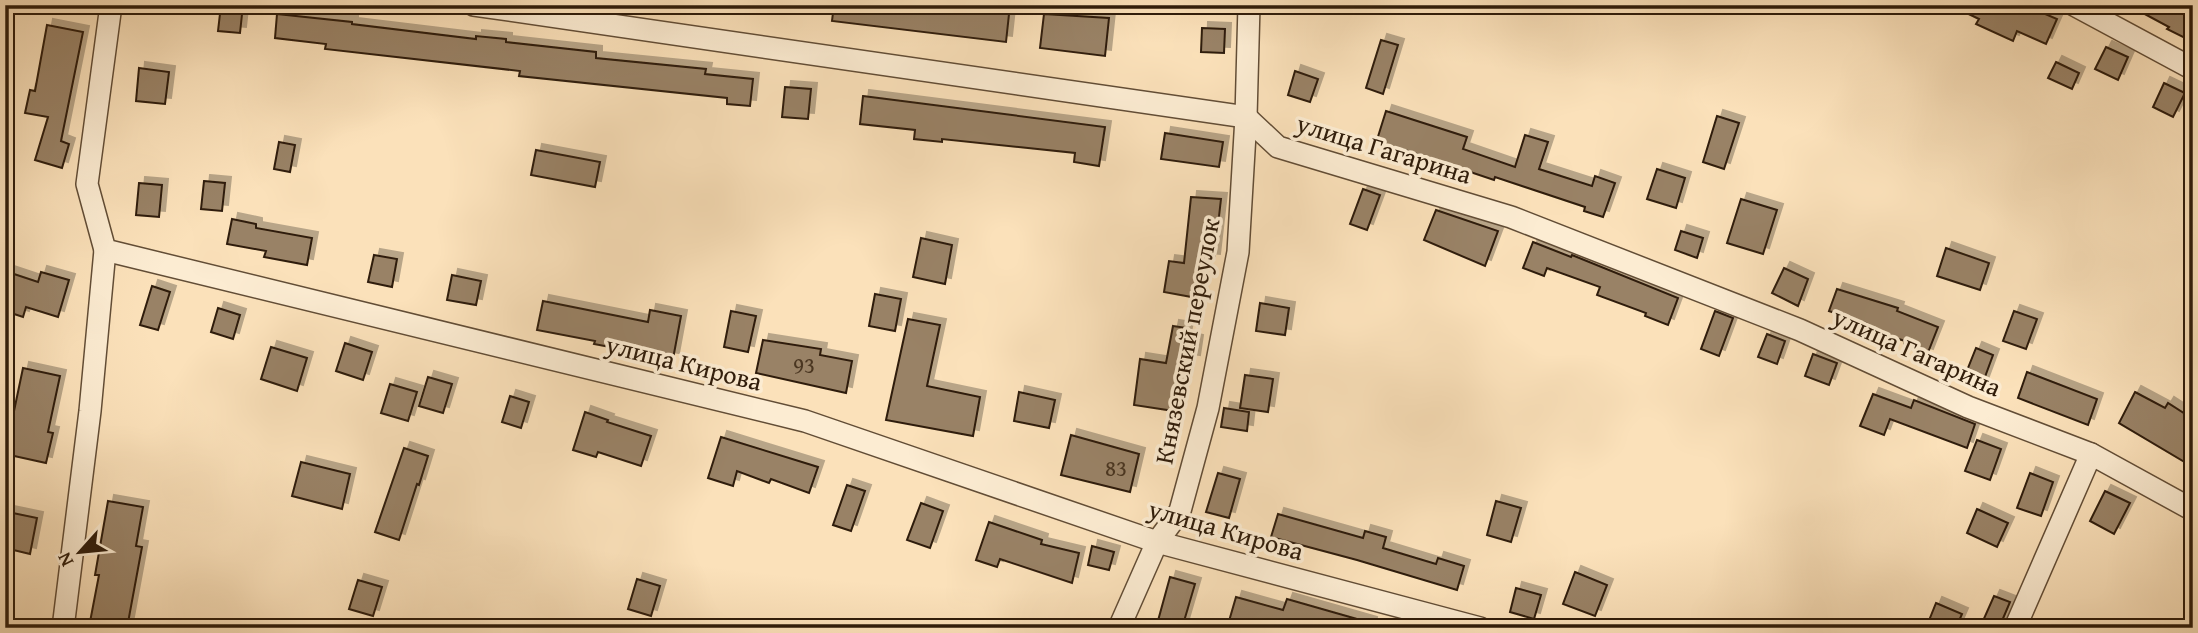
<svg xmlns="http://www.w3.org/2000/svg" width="2198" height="633" font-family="'Gentium Book Plus',serif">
<defs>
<filter id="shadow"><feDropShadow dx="6" dy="-6" stdDeviation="0" flood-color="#0004"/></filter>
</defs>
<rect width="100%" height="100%" fill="#fbe1ba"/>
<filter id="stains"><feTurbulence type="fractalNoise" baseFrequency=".00286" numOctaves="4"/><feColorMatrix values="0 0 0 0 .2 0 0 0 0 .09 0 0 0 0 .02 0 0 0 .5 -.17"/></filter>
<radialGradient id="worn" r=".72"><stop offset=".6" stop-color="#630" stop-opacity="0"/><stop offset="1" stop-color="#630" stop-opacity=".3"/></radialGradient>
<g fill="#998266" stroke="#2f1c0a" stroke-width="2" filter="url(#shadow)">
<polygon points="221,5 243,5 240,33 218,31"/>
<polygon points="834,5 906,5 986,14 986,11 1009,14 1006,42 832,21"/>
<polygon points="1950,5 2024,5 2057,19 2046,44 2017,31 2013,41 1976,24 1979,19"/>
<polygon points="2128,5 2193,5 2193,42 2167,29 2169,27"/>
<polygon points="277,14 352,22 352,24 476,39 476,36 506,39 506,42 596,52 596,58 706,69 705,74 753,79 750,106 727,104 727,98 519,76 520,71 325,49 326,44 275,38"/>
<polygon points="1044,14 1109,18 1105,56 1040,48"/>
<polygon points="47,25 83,32 61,141 69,144 62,168 35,160 48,117 25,113 30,90 35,91"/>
<polygon points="1202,28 1225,29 1224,53 1201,52"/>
<polygon points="1381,40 1398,45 1383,94 1366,88"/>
<polygon points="2106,47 2128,57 2118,80 2095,69"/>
<polygon points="2056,62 2079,73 2072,89 2048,78"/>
<polygon points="139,68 169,72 165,104 136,101"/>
<polygon points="1295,71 1318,79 1310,102 1288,95"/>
<polygon points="2164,83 2185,93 2173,117 2153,107"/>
<polygon points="785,87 811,89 808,119 782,117"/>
<polygon points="863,96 1105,127 1099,166 1074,162 1075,153 942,139 942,142 914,139 915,130 860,124"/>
<polygon points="1386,111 1467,137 1463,149 1515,167 1525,135 1548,142 1539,169 1592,186 1595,176 1615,183 1603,217 1584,211 1585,207 1495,177 1494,180 1402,149 1401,151 1376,143"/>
<polygon points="1717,116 1739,123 1724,169 1703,162"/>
<polygon points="1165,133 1223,142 1219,167 1161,159"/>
<polygon points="279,142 295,145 290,172 274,169"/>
<polygon points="536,150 600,162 595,187 531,175"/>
<polygon points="1657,169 1685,178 1676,208 1647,199"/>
<polygon points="204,181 225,183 222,211 201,209"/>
<polygon points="139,183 162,185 159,217 136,215"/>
<polygon points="1363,189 1380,195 1367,230 1350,224"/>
<polygon points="1191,197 1221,199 1214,260 1204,259 1197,298 1164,292 1169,261 1184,263"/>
<polygon points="1741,199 1777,210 1763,254 1727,243"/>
<polygon points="1436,210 1498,231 1485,266 1424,240"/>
<polygon points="232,219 256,224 256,228 312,238 307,265 264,257 266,251 227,244"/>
<polygon points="1681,231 1703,238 1697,258 1675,250"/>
<polygon points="921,238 952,245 945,284 913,277"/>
<polygon points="1533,242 1571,257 1572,255 1678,298 1668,325 1645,316 1646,313 1597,295 1600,287 1547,268 1544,276 1523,268"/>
<polygon points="1946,248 1989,263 1980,290 1937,276"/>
<polygon points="374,255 397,259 392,287 368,282"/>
<polygon points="1784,268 1808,279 1798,306 1772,293"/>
<polygon points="5,271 38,282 41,272 69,280 58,317 26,307 23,317 5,311"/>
<polygon points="452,275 481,281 476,305 447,300"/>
<polygon points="152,286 170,292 158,330 140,325"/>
<polygon points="1837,289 1898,308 1897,311 1938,327 1927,355 1904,346 1905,341 1864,328 1866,323 1829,311"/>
<polygon points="875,294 901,299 895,331 869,326"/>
<polygon points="543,301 648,322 650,310 681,316 673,359 594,344 595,341 537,330"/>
<polygon points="1260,303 1289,308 1285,335 1256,331"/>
<polygon points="218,308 240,315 233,339 211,332"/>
<polygon points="731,311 756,316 748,352 724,347"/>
<polygon points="1715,311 1733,318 1719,356 1701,349"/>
<polygon points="2014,311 2037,319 2026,349 2003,341"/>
<polygon points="908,319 940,325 927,386 980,397 973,436 886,420"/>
<polygon points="1173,326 1187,328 1185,338 1197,341 1194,361 1182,359 1174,411 1134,405 1140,359 1166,363"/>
<polygon points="1767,334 1785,341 1777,364 1758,357"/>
<polygon points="763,340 821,349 820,355 852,361 846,393 756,373"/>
<polygon points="345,343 372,352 363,380 336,371"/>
<polygon points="271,347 307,358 297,391 261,379"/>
<polygon points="1976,348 1993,355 1982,385 1964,378"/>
<polygon points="1813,354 1837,363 1829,385 1805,376"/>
<polygon points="23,368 60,376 48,432 53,433 46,463 5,454"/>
<polygon points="2027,372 2097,399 2088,425 2018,398"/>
<polygon points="1245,375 1273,379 1268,412 1240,408"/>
<polygon points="428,377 452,384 443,413 419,406"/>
<polygon points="390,384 417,392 408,421 381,413"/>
<polygon points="1019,392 1055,400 1049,428 1014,421"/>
<polygon points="2135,392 2165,408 2168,403 2193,419 2193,467 2119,423"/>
<polygon points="1873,394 1911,408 1914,400 1975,424 1967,448 1890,419 1884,435 1860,426"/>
<polygon points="510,396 529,402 521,428 502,422"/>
<polygon points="1224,408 1249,412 1247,431 1221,427"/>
<polygon points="585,412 608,420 607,422 651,436 641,466 598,452 596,457 573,450"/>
<polygon points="1071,435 1139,454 1130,492 1061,475"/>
<polygon points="721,437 818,467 809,493 771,479 769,483 737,471 733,486 708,478"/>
<polygon points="1977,440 2001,449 1990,480 1965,471"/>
<polygon points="404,448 428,456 419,485 417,484 399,540 375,532"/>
<polygon points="301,462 350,474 342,509 292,496"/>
<polygon points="1218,473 1240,479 1229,518 1206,512"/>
<polygon points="2030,473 2053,482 2041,516 2017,508"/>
<polygon points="847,485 865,491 851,531 833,525"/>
<polygon points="2105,491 2130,503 2114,534 2090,521"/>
<polygon points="108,501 143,507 136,546 142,547 127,628 90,622 99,575 95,575"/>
<polygon points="1496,501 1521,508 1511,542 1487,535"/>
<polygon points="921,503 943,511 930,548 907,540"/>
<polygon points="1977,509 2008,523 1997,547 1967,533"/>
<polygon points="8,512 37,518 30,554 5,548"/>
<polygon points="1278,514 1363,538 1365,531 1386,537 1383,548 1436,564 1438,558 1464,566 1457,590 1357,560 1271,537"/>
<polygon points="989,522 1042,540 1041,544 1079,553 1072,583 1000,559 997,567 976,560"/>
<polygon points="1092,546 1114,552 1109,570 1088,565"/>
<polygon points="1575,572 1607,585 1595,616 1563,604"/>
<polygon points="1170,577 1195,584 1182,628 1156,628"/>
<polygon points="637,579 660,586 651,616 628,609"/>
<polygon points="358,580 382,587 373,616 349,609"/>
<polygon points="1516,588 1541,595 1534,619 1510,612"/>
<polygon points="1994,596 2010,602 1999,628 1982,623"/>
<polygon points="1236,597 1283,610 1287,599 1371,623 1370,628 1227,628"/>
<polygon points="1936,603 1962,614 1956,628 1926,628"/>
</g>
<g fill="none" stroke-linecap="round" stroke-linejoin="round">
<g stroke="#624d36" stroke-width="24">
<g id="minor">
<polyline points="111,5 87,184 105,250 805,421 1157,542 1480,628"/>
<polyline points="474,5 1246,117 1278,147 1511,217 1800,330 1968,407 2091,454 2193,510"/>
<polyline points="2074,5 2193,69"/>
<polyline points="63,628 90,411 105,250"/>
<polyline points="1119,628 1157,542 1180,511 1208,408 1238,252 1246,117 1249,5"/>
<polyline points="2015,628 2091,454"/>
</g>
</g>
<use href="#minor" stroke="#fcecd2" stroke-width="21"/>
</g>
<g text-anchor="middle" stroke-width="7" stroke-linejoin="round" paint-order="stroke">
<g font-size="23" fill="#4a3621">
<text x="804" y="373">93</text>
<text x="1116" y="476">83</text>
</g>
<g font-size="26" fill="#2f1c0a" stroke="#fcecd2">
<text transform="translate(1384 149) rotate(17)" y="9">улица Гагарина</text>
<text transform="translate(1187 341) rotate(-79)" y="9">Князевский переулок</text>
<text transform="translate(1917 352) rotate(24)" y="9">улица Гагарина</text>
<text transform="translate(684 363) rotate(14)" y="9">улица Кирова</text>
<text transform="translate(1226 530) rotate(16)" y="9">улица Кирова</text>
</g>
</g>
<rect width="2198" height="633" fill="none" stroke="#fbe1ba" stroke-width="28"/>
<rect x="7" y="7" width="2184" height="619" fill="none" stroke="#2f1c0a" stroke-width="3.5"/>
<rect x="14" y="14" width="2170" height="605" fill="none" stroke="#2f1c0a" stroke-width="2"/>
<g transform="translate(80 552) rotate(243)" stroke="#fcecd2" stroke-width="5" paint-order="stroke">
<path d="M0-5L12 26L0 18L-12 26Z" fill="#2f1c0a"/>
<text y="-10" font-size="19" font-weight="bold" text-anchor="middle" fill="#2f1c0a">N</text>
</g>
<rect width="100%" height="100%" filter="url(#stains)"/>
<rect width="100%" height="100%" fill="url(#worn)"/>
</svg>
